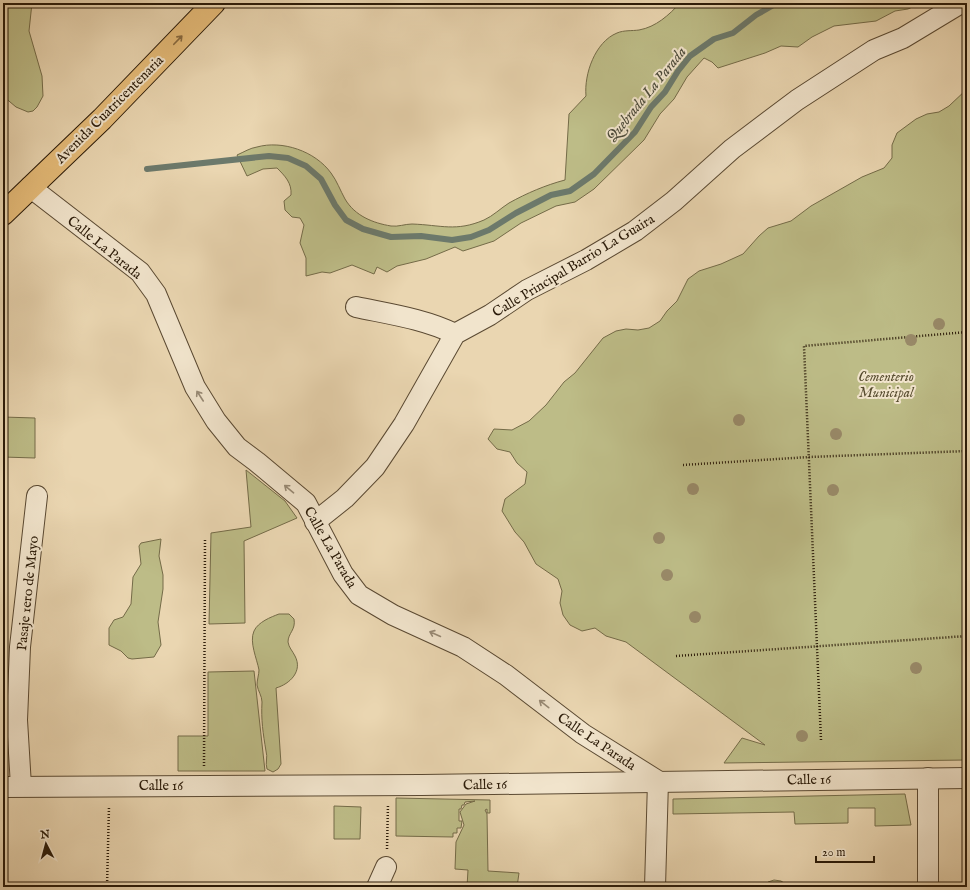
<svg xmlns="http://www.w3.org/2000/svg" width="970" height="890" font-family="'IM FELL English',serif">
<rect width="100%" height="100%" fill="#ead6b1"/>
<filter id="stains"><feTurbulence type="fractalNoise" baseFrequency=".005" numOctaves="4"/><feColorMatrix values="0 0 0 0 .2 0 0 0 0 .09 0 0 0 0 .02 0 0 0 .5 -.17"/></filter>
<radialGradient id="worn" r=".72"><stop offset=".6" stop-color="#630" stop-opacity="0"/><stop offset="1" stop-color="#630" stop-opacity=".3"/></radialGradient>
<g fill="#bdbc87" stroke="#746b48">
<polygon points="3,3 32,3 29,31 42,76 43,96 37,107 33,111 28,112 16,107 3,96"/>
<path d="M680,3h241l-13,6 -13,2 -19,10 -42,5 -22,11 -14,10 -17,-1 -16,7 -47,15 -6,-6 -8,-4 -17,19 -13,22 -14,15 -16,26 -50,49 -19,13 -19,4 -35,17 -27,18 -31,10 -8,-4 -29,12 -29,7 -10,6 -10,-5 -3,7 -22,-9 -22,8 -8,-1 -16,4v-18l-6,-15 4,-18 -4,-7 -8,-1 -7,-7 -1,-9 7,-6c1,-12 -6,-19 -14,-27l-14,1 -16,7 -10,-21c7,-3 13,-7 20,-8 25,-7 58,4 74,26 6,8 9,17 14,26 10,17 28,24 46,27 7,1 14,-2 21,-2 29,1 44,8 72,-4 9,-4 17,-12 25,-17 18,-10 37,-18 56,-23l4,-66 17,-18c-2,-22 9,-54 31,-63 7,-3 15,-2 22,-3 17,-3 30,-15 41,-27z"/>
<polygon points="967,89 967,760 724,763 742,738 765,745 626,642 606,636 595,628 582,631 570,625 563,615 560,603 562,591 558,579 536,564 524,542 515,532 502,511 505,499 525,484 527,472 517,463 510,452 497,449 488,439 494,429 512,430 529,421 546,405 564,382 575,373 603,338 616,331 626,329 638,330 649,328 660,321 667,311 677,301 688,279 699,271 721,264 743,254 759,236 768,228 791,221 811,206 862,177 884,168 892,158 892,145 897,133 916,119 927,114 939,112 949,106"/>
<polygon points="3,417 35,418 35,458 3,457"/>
<polygon points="246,470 285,501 297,518 244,541 245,623 209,624 211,533 251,527"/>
<polygon points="161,539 159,556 163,575 163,589 158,622 161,645 154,657 132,659 128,658 121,651 109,645 109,628 114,620 123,617 131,604 133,577 141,564 139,546 141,543"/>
<path d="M279,614h10l5,5c2,11 -6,14 -6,23 1,6 4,8 7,14 8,15 -5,28 -19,32l5,76 -3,5 -5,3 -6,-3c-2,-6 1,-12 -1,-18 -3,-18 -5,-31 -4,-49 0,-6 -4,-11 -5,-17 0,-5 2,-11 2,-15 -2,-11 -10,-28 -5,-39 4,-9 17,-14 25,-17z"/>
<polygon points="254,671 265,771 178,771 178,736 208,736 208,672"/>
<polygon points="905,794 911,825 875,826 875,808 848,808 848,823 795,824 794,812 673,814 673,799"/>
<polygon points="396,798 490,800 490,813 487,813 487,809 485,810 487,814 488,871 519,873 517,887 467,887 468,870 455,869 456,842 464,825 460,812 466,804 475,801 465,802 464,805 462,805 461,809 459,809 459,821 462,821 461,828 457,828 457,833 453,833 453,837 396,836"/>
<polygon points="334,806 361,807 360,839 334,839"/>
<polygon points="774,880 781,881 790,887 765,887 768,882"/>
</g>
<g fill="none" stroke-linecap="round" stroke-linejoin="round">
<polyline stroke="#6c796b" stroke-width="6" points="147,169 269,156 288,158 306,166 321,179 335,205 346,220 363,229 391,237 421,236 452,240 471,237 489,230 516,213 551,195 570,191 594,174 635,132 651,107 665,92 678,71 690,56 714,39 733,33 756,15 777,3"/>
<g stroke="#5a4932" stroke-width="22">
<g id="minor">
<polyline points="30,187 140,272 156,294 195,387 216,421 237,447 257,462 306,503 343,574 359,595 393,615 463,647 506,675 583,734 658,781 655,887"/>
<path d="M356,307c33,7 69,12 99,27"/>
<polyline points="315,522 345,498 375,467 404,424 455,334 490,315 527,290 586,260 635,231 674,201 732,149 797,100 874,50 903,38 961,3"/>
<polyline points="928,778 928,887"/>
<polyline points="21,786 17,720 20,647 37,496"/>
<polyline points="3,787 422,785 967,778"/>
<polyline points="377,887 386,867"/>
</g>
</g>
<g stroke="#2a1a08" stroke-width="24">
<polyline id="trunk" points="3,214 102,119 214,3"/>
</g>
<g stroke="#2a1a08" stroke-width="2.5" stroke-dasharray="1 2" stroke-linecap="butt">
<polyline points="683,465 809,457 967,451"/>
<polyline points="676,656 967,636"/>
<polyline points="821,740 804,346 967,332"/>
<polyline points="204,766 205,538"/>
<polyline points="387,849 388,804"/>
<polyline points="107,887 109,806"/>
</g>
<use href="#minor" stroke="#f1e4cc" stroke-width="20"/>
<use href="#trunk" stroke="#e5bb78" stroke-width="22"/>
</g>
<g fill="#998a69">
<circle cx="939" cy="324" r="6"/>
<circle cx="911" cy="340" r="6"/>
<circle cx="739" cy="420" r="6"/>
<circle cx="836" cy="434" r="6"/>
<circle cx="693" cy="489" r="6"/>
<circle cx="833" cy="490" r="6"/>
<circle cx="659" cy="538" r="6"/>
<circle cx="667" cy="575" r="6"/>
<circle cx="695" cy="617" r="6"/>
<circle cx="916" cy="668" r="6"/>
<circle cx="802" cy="736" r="6"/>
</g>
<defs><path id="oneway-shaft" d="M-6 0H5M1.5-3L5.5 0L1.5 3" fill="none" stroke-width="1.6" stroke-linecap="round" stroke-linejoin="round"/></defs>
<use stroke="#886a40" href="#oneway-shaft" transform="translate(178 40) rotate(-46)"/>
<g stroke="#978974">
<use href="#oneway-shaft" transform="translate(200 396) rotate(-123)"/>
<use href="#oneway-shaft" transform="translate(289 489) rotate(-140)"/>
<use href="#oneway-shaft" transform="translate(435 634) rotate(-156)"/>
<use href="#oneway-shaft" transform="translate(544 704) rotate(-142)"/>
</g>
<g text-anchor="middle" stroke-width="4" stroke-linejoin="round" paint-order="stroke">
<g font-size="14" fill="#2a1a08" stroke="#f1e4cc">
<text transform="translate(109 109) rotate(-45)" y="5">Avenida Cuatricentenaria</text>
<text transform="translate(105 247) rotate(39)" y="5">Calle La Parada</text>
<text transform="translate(573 265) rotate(-31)" y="5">Calle Principal Barrio La Guaira</text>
<text transform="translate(331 547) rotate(60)" y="5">Calle La Parada</text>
<text transform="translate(27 593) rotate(-84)" y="5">Pasaje 1ero de Mayo</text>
<text transform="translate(597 741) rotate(34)" y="5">Calle La Parada</text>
<text transform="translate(809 779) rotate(-1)" y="5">Calle 16</text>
<text transform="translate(485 784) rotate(-1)" y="5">Calle 16</text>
<text x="161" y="790">Calle 16</text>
</g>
<g font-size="14" font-style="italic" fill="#564b2e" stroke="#f1e4cc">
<text x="886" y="381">Cementerio<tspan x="886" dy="16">Municipal</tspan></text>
</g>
<g font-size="15" font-style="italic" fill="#4b4a3a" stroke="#f1e4cc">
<text transform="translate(646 94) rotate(-51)" y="5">Quebrada La Parada</text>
</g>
</g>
<rect width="970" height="890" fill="none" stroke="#ead6b1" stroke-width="16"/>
<rect x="4" y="4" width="962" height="882" fill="none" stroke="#2a1a08" stroke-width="2"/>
<rect x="8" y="8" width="954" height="874" fill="none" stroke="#2a1a08"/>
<g transform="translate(46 844) rotate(354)" stroke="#f1e4cc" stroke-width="3" paint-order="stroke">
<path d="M0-3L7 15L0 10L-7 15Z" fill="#2a1a08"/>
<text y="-6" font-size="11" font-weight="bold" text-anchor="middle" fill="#2a1a08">N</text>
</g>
<path d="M816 856v6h58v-6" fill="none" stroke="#2a1a08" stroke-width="2"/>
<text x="822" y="856" font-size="12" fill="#2a1a08" stroke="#f1e4cc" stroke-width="3" paint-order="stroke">20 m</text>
<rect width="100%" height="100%" filter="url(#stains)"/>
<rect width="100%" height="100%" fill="url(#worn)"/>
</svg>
